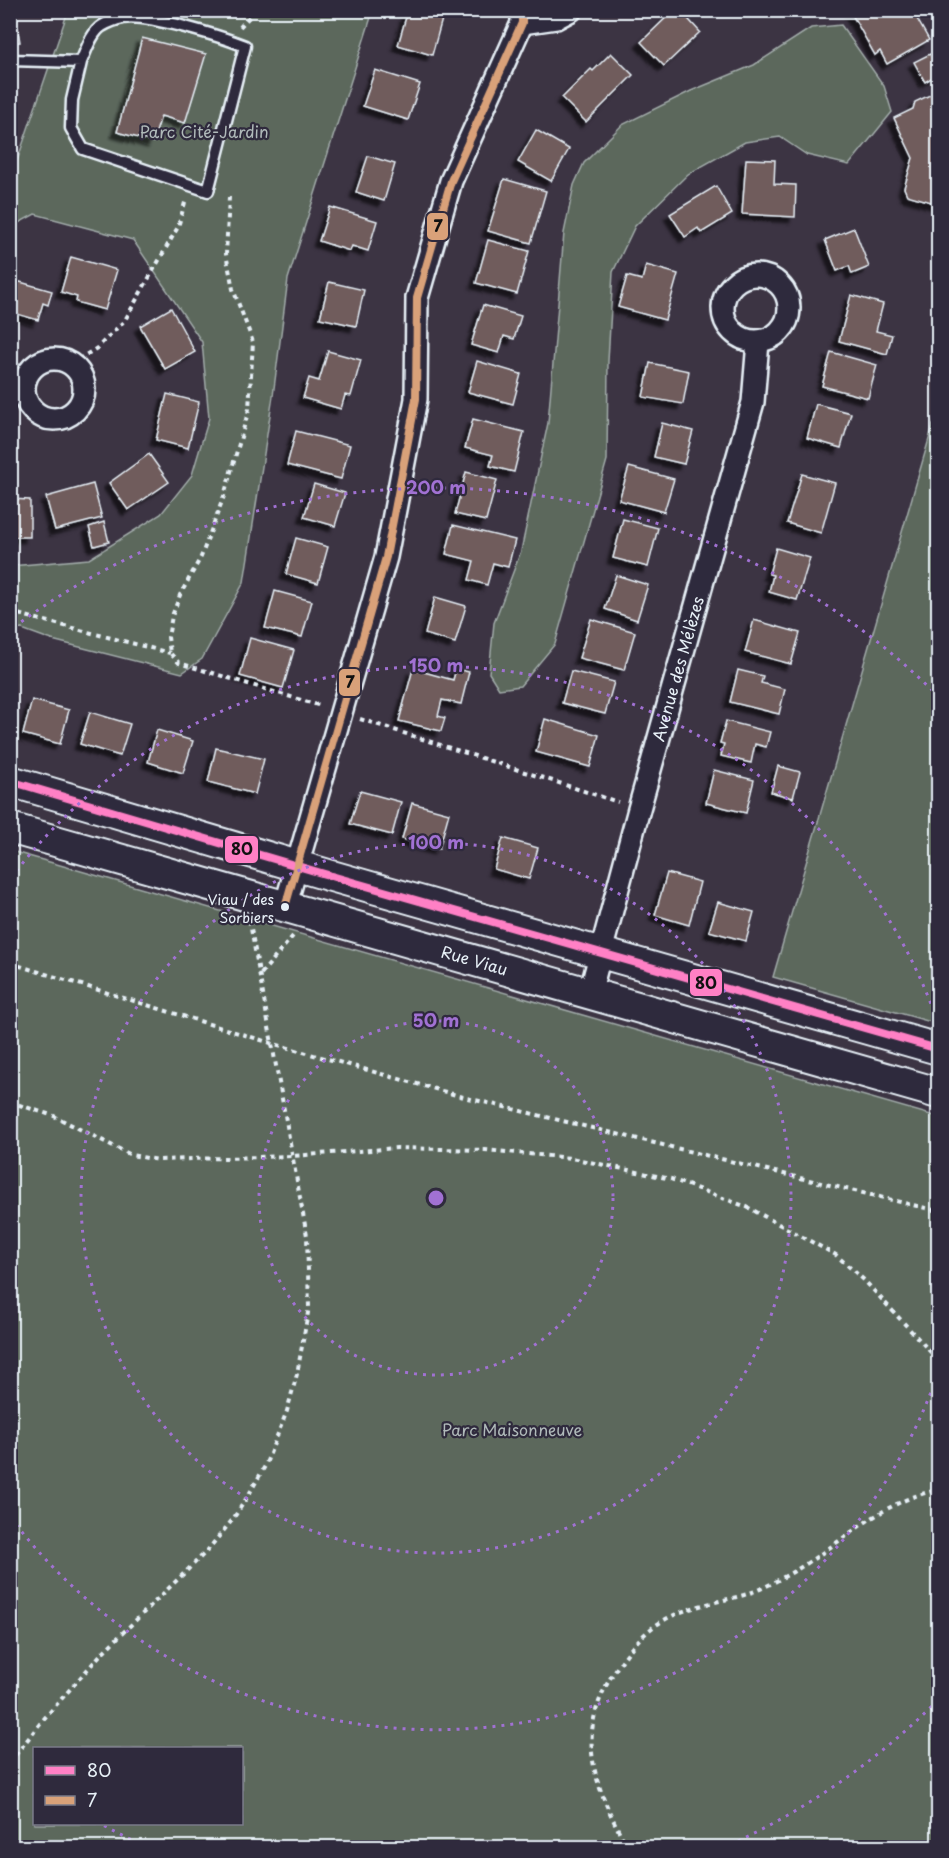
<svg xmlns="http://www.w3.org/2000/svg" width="949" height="1858" font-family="'Playpen Sans',sans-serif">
<defs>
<filter id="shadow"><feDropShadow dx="-5.5" dy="5.5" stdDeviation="1.5" flood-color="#0009"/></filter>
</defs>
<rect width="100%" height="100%" fill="#3c3443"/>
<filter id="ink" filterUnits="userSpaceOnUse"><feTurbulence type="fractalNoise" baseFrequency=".0167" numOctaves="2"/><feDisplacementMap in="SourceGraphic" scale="12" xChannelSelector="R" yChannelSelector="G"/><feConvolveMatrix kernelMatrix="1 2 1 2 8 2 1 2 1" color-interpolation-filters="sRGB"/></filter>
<g filter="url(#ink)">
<g fill="#5b675c" stroke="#a2acaa" stroke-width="1.5" fill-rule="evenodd">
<polygon points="68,11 373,11 288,279 273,396 244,582 202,659 182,673 52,640 11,625 11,566 89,559 161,514 192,475 209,418 202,342 133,240 35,214 11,227 10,169 15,167"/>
<polygon points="841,25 884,86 892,112 849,165 807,155 780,137 745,142 688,174 635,226 613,272 608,361 607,460 555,644 520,686 499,689 489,673 494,623 521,551 548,423 564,233 574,185 584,163 622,125 691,91 754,65 811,28"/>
<polygon points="938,408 938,1024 773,977"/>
<path d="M11,851l927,266v730h-927zM34,1748h208v76h-208z"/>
</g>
<g fill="#6f5b5c" stroke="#e8f1f8" stroke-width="1.5" filter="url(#shadow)">
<polygon points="408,10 442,19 432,55 398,45"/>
<polygon points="674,10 680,10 700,32 664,66 641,42"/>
<polygon points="912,10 929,40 887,64 880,51 875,55 850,11"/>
<polygon points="17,24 20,42 10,43 10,25"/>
<polygon points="142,38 206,54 185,123 161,116 153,142 117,132"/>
<polygon points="611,53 633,75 586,122 562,98 591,69 593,71"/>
<polygon points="930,54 938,69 938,74 925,82 914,62"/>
<polygon points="375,70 420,84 408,120 363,106"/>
<polygon points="932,94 938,96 938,204 907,195 904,188 913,158 894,118 913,109 915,102"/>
<polygon points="536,130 569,149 551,181 518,162"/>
<polygon points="368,156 395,164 384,201 356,192"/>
<polygon points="746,159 775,160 774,184 796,185 795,217 742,214"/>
<polygon points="504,179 546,191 531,243 488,231"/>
<polygon points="716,186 732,214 701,233 698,228 685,237 670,214"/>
<polygon points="330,207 377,221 368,251 352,246 350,251 319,241"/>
<polygon points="854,228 869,267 852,274 849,266 837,271 825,240"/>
<polygon points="488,240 529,251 517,294 476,283"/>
<polygon points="71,257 117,270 105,310 76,302 77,297 61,292"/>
<polygon points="646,265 678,274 665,320 618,307 627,276 642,280"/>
<polygon points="13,280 52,291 48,305 43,303 38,320 10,312 10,288"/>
<polygon points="329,282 364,290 356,326 320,318"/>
<polygon points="851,295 883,304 876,331 892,335 887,354 839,341"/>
<polygon points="483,305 521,316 514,339 504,336 499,353 471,345"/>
<polygon points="171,308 195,352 165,369 140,326"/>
<polygon points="328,351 361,360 351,396 345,395 341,409 303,398 309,378 319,381"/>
<polygon points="831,352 877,365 868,398 822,386"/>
<polygon points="477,361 521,374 513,404 468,392"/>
<polygon points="650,363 689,371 683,404 643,397"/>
<polygon points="167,394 199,402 188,448 156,440"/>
<polygon points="816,404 851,413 841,448 807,438"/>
<polygon points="473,419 524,432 514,472 490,466 493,455 465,448"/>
<polygon points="662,423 693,431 684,464 654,457"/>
<polygon points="296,431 350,445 341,479 287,465"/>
<polygon points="149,454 169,482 128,510 109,483"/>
<polygon points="629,467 674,479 664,512 619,500"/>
<polygon points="466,472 497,480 486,521 455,514"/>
<polygon points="802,474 835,483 821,533 787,523"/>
<polygon points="93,484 102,518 55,530 46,497"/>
<polygon points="314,484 345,493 335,526 304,517"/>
<polygon points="10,499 30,500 30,537 10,537"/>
<polygon points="623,519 658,528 648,567 613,558"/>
<polygon points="104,522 109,542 94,546 89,527"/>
<polygon points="453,525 515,540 508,567 493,563 487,585 469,580 474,561 446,554"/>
<polygon points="296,538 328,547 318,583 286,574"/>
<polygon points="776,548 810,558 797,600 769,592 773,575 769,574"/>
<polygon points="616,575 648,585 637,620 605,609"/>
<polygon points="275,591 312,601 302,637 265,628"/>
<polygon points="435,597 466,606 455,643 425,634"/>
<polygon points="591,619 635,632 624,670 579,658"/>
<polygon points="754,620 800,633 791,664 745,652"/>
<polygon points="250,638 294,650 283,688 240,676"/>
<polygon points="413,669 453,680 456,669 469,672 461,704 442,700 438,716 445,718 441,731 399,721"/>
<polygon points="738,670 763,676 761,683 785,689 779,714 730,702"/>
<polygon points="571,671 614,682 605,714 562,703"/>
<polygon points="32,700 69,710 60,744 23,734"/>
<polygon points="90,712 130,724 120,756 80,744"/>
<polygon points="545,719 599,735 590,767 536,752"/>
<polygon points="726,721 770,732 766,747 755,744 751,763 721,756 724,744 720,743"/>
<polygon points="157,730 193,741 183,773 148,762"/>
<polygon points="216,748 264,759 255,794 208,782"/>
<polygon points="778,766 800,772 793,798 771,792"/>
<polygon points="714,770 754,780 746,813 706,803"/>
<polygon points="360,791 401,802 392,835 350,824"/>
<polygon points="412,803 449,813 439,849 402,839"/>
<polygon points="503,838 538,848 529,879 494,869"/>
<polygon points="667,873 700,882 689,925 655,915"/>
<polygon points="718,902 754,912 746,941 709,931"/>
</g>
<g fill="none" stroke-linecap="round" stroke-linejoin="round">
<g stroke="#e8f1f8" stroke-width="15">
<path id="lane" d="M10,60l71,2 -9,38 -1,28 12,21 125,42 37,-145c-22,-9 -100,-33 -122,-28 -6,1 -16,5 -21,8 -11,7 -16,25 -21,36"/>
</g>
<g stroke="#e8f1f8" stroke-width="26">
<g id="street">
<polyline points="522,23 556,18 571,10"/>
<circle cx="756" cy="308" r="33"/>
<circle cx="54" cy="389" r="30"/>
<polyline points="285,907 386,557 416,399 417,298 451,181 522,23 522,10"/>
<path id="s1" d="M590,993l49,-184 114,-407 5,-60"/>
</g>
</g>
<g stroke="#e8f1f8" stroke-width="34">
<g id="secondary">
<polyline points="10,781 328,875 938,1049"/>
<path id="s2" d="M10,828l928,265"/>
</g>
</g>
<g stroke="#e8f1f8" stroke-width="4" stroke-dasharray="4.5 4.5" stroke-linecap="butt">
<polyline points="240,27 256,10"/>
<polyline points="229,197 226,254 233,289 253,342 249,409 224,496 201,557 180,595 172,616 168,637 170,653 179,663 321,706"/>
<polyline points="71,364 97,348 125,320 178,227 186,199"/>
<polyline points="10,612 170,653"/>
<polyline points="360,719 618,802"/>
<polyline points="10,963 271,1043 467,1098 938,1211"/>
<polyline points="261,974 293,936"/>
<polyline points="10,1102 54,1116 131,1155 158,1160 293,1156 397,1148 485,1150 571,1158 671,1179 747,1207 836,1255 864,1280 938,1360"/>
<polyline points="10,1762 42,1721 102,1653 207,1551 233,1519 248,1496 265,1466 287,1411 297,1374 309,1307 307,1236 250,923"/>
<path d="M628,1848c-37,-67 -56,-119 -7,-186 13,-19 28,-35 49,-45 24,-12 49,-15 74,-22 16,-5 31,-13 45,-21 51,-28 90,-73 149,-84"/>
</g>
<use href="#lane" stroke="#2f2a3d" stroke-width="10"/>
<use href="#street" stroke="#2f2a3d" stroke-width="21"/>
<use href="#secondary" stroke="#2f2a3d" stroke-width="30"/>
<g stroke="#2f2a3d" stroke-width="12">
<polyline id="bus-1" points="10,781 328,875 938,1049"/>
</g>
<g stroke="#2f2a3d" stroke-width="12">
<polyline id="bus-2" points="285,907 386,557 416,399 417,298 451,181 522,23 522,10"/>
</g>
<use href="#bus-1" stroke="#ff80c5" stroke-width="8"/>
<use href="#bus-2" stroke="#d9a179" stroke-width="8"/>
</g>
</g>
<g fill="none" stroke="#a171d3" stroke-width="3" stroke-dasharray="3 6">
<circle cx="436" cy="1198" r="177"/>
<circle cx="436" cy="1198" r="355"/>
<path d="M937 1376A532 532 0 0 1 11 1518M11 878A532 532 0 0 1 937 1020"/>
<path d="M938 1700A710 710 0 0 1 725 1847M147 1847A710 710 0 0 1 103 1825M14 627A710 710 0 0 1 938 696"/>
</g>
<circle fill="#e8f1f8" stroke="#2f2a3d" stroke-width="2" cx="285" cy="907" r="5"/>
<g text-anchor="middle" stroke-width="4.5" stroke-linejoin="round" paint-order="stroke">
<g font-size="14" fill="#e8f1f8" stroke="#2f2a3d" text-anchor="end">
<text x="274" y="905">Viau / des<tspan x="274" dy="18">Sorbiers</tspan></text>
</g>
<g font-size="16" fill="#b0baba" stroke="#2f2a3d">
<text x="204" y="138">Parc Cité-Jardin</text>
<text x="512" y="1436">Parc Maisonneuve</text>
</g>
<g font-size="16" fill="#e8f1f8" stroke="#2f2a3d">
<text dy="6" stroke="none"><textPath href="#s1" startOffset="336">Avenue des Mélèzes</textPath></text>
<text dy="6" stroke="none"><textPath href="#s2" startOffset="483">Rue Viau</textPath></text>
</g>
</g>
<circle cx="436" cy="1198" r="9" fill="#a171d3" stroke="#2f2a3d" stroke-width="3"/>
<g font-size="18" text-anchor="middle" font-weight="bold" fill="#a171d3" stroke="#2f2a3d" stroke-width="4.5" stroke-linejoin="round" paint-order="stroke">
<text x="436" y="494">200 m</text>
<text x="436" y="672">150 m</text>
<text x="436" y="849">100 m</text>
<text x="436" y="1027">50 m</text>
</g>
<g stroke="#2f2a3d" stroke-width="2">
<rect x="426" y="212" width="23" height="29" rx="6" fill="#d9a179"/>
<rect x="338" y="668" width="23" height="29" rx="6" fill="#d9a179"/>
<rect x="224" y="835" width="35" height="29" rx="6" fill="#ff80c5"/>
<rect x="689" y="968" width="34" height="29" rx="6" fill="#ff80c5"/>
</g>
<g font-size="16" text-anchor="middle" font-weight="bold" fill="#111">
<text x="438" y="232">7</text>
<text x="350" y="688">7</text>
<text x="242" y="855">80</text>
<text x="706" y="989">80</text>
</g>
<rect width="949" height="1858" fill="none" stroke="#2f2a3d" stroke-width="36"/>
<rect x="18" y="18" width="913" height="1822" fill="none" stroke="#e8f1f8" stroke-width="2" filter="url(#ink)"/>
<rect x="33" y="1747" width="210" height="78" fill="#2f2a3d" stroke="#797a88" stroke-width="1.5"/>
<rect x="45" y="1766" width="30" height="9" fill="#ff80c5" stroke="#797a88" stroke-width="1.5"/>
<text x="87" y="1777" font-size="18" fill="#e8f1f8">80</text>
<rect x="45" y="1796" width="30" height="9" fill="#d9a179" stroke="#797a88" stroke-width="1.5"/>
<text x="87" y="1807" font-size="18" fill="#e8f1f8">7</text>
</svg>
